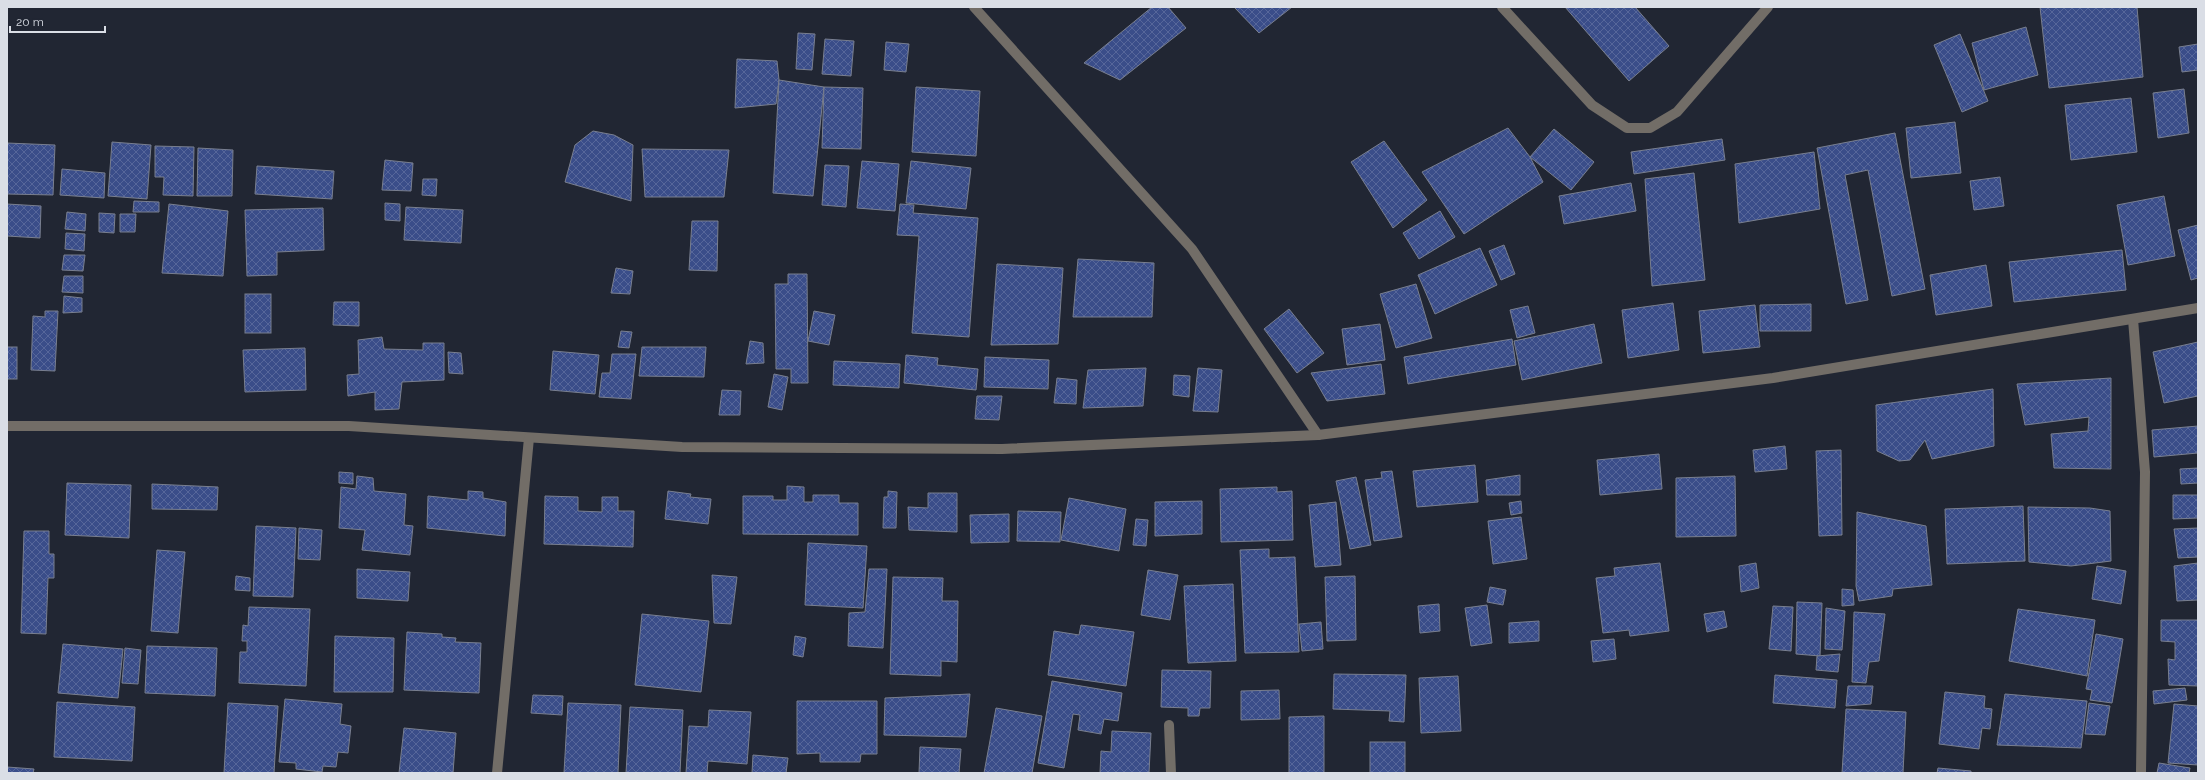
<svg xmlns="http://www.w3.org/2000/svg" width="2205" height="780" font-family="Raleway,sans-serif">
<defs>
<pattern id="building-cross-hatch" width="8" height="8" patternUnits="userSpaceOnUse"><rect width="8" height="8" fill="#3a4d89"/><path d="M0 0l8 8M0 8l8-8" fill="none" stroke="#56669a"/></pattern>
</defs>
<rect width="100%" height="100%" fill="#212633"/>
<g fill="url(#building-cross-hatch)" stroke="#797f8f">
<polygon points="1152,7 1168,7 1186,28 1120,80 1084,63"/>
<polygon points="1234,7 1292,7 1259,33"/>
<polygon points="1565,7 1635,7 1669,46 1629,81"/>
<polygon points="2040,7 2137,7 2143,77 2049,88"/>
<polygon points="2026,27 2038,75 1984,90 1972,43"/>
<polygon points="798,33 815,34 812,70 796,69"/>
<polygon points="1960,34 1988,101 1962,112 1934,45"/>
<polygon points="825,39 854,41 851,76 822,74"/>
<polygon points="886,42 909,44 906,72 884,70"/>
<polygon points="2198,44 2198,70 2182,72 2179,47"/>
<polygon points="737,59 777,61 779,80 776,104 735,108"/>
<polygon points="779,80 824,87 813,196 773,193"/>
<polygon points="824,87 863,88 861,149 822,148"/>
<polygon points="916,87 980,91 976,156 912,152"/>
<polygon points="2184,89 2189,133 2158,138 2153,93"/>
<polygon points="2131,98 2137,152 2071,160 2065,105"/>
<polygon points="1955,122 1961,173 1911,178 1906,128"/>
<polygon points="1508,128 1530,157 1543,182 1464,234 1422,172"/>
<polygon points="1554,129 1594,162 1571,190 1530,157"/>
<polygon points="593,131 614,135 633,145 631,201 565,182 575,145"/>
<polygon points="1895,133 1925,289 1892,296 1868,170 1845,175 1868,300 1846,304 1817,148"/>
<polygon points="1722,139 1725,160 1634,174 1631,152"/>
<polygon points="1384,141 1427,200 1393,228 1351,162"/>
<polygon points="112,142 151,145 147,199 108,196"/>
<polygon points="7,143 55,145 53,195 7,194"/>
<polygon points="155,146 194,147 193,196 163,195 164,177 155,177"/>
<polygon points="198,148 233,150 232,196 197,196"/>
<polygon points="642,149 729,150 724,197 645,197"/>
<polygon points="1814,152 1820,209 1739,223 1735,164"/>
<polygon points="385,160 413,163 411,191 382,190"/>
<polygon points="862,161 899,164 895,211 857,208"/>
<polygon points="911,161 971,168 966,209 906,203"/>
<polygon points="825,165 849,166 846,207 822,205"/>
<polygon points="257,166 334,171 332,199 255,194"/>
<polygon points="62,169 105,173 104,198 60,195"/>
<polygon points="1694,173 1705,280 1652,286 1645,179"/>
<polygon points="2000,177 2004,206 1974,210 1970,181"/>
<polygon points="423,179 437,179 436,196 422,195"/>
<polygon points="1631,183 1636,211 1564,224 1559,196"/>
<polygon points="2164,196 2175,256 2128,265 2117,205"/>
<polygon points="134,201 159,202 159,212 133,212"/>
<polygon points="385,203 400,204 400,221 385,220"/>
<polygon points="7,204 41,206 40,238 7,236"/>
<polygon points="169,204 228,211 223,276 162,273"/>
<polygon points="900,204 914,205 913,213 978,218 969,337 912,333 919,236 897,235"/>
<polygon points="406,207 463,210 461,243 404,240"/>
<polygon points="323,208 324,250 277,252 277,275 247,276 245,210"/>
<polygon points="1440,211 1455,237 1419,259 1403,233"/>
<polygon points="67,212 86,214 85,231 65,229"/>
<polygon points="99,213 115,214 114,233 99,232"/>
<polygon points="120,214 136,214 135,232 120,232"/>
<polygon points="692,221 718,221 717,271 689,270"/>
<polygon points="2198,225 2198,278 2191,280 2178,230"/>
<polygon points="66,233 85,234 84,251 65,249"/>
<polygon points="1504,245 1515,274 1501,280 1489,251"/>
<polygon points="1480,248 1497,285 1435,314 1418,275"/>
<polygon points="2122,250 2126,290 2014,302 2009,262"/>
<polygon points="64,255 85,255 83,271 62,270"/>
<polygon points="1078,259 1154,263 1152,317 1073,317"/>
<polygon points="997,264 1063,268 1058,344 991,345"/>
<polygon points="1986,265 1992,306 1936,315 1930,275"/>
<polygon points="616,268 633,271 630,294 611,293"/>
<polygon points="788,274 807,274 808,383 791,383 791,369 776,369 775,284 788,284"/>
<polygon points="64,276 83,276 83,293 62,292"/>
<polygon points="1416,284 1432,338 1396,348 1380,294"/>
<rect x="245" y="294" width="26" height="39"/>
<polygon points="64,296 82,298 82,312 63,313"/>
<polygon points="334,302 359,302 359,326 333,325"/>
<polygon points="1673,303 1679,350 1628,358 1622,310"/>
<polygon points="1811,304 1811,331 1760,331 1760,305"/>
<polygon points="1755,305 1760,347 1703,353 1699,311"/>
<polygon points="1528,306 1535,333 1517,338 1510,310"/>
<polygon points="1289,309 1324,353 1297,373 1264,329"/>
<polygon points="45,311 58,311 55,371 31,370 33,316 45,317"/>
<polygon points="814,311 835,315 829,345 808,341"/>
<polygon points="1380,324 1385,360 1347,365 1342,329"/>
<polygon points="1594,324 1602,363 1522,380 1514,341"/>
<polygon points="621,331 632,332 629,348 618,347"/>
<polygon points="382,337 384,349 423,350 423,343 444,343 444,380 402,382 399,409 375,410 375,392 348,396 347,375 359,374 358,340"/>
<polygon points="1512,339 1516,365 1408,384 1404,357"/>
<polygon points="750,341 763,343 764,363 746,364"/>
<polygon points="2198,342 2198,396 2164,403 2153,352"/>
<rect x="7" y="347" width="10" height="32"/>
<polygon points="642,347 706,347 704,377 639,376"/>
<polygon points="305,348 306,390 245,392 243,350"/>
<polygon points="553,351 599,355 595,394 550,390"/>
<polygon points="448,352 461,353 463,374 449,373"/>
<polygon points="612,354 636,354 631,399 599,397 602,373 610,373"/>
<polygon points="906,355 938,358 937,365 978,369 976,390 904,383"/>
<polygon points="985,357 1049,360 1048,389 984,387"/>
<polygon points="834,361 900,364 899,388 833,385"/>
<polygon points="1381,364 1385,394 1327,401 1311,373"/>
<polygon points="1146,368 1143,406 1083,408 1088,370"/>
<polygon points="1198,368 1222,370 1218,412 1193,411"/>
<polygon points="774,374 788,377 782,410 768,407"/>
<polygon points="1174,375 1190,376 1189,397 1173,395"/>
<polygon points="1057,378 1077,380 1076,404 1054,403"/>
<polygon points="2111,378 2111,469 2054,468 2051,434 2088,431 2089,417 2025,425 2017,384"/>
<polygon points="1993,389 1994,446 1932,459 1925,440 1910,460 1899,461 1877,451 1876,405"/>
<polygon points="722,390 741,391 740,415 719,415"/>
<polygon points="977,396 1002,396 999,420 975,419"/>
<polygon points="2198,426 2198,453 2154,457 2152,430"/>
<polygon points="1785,446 1787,469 1755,472 1753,450"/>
<polygon points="1841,450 1842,535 1819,536 1816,451"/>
<polygon points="1659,454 1662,489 1600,495 1597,460"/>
<polygon points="1475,465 1478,502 1417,507 1413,471"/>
<polygon points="2198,468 2198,483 2181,484 2180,469"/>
<polygon points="1392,471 1402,537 1374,541 1365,480 1382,478 1381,472"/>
<polygon points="339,472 353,473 353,484 339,483"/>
<polygon points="1520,475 1520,495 1487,495 1486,480"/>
<polygon points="357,476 373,478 374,491 406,494 404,525 413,526 410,555 362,550 365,530 339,528 341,487 356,489"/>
<polygon points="1735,476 1736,536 1676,537 1676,478"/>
<polygon points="1356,477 1371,545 1350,549 1336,481"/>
<polygon points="67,483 131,485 129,538 65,535"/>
<polygon points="152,484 218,487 217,510 152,509"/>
<polygon points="787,486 804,487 804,502 813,502 813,495 839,495 839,503 858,503 858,535 743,534 743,496 773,496 773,500 787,500"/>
<polygon points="1277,487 1277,492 1292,491 1293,540 1221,542 1220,489"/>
<polygon points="468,491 483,492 483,498 506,502 505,536 427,528 428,496 468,500"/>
<polygon points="668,491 691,494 690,497 711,499 708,524 665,519"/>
<polygon points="888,491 897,492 896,528 883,528 884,497 888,497"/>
<polygon points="928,493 957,493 957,532 909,530 908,507 928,508"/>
<polygon points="2173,495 2198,495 2198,518 2173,519"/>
<polygon points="545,496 578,497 578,511 602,512 602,497 618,497 618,511 634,511 633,547 544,544"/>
<polygon points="1069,498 1126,509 1119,551 1061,540"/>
<polygon points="1202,501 1202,534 1155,536 1155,502"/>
<polygon points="1521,501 1522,513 1511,515 1509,503"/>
<polygon points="1336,502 1341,565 1315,567 1309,505"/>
<polygon points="2023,506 2025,561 1947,564 1945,509"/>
<polygon points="2028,507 2090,508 2110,511 2111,561 2071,566 2029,562"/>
<polygon points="1018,511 1061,512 1060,542 1017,541"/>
<polygon points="1857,512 1926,526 1932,585 1893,589 1892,596 1859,601 1856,586"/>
<polygon points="1009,514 1009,542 971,543 970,515"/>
<polygon points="1521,517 1527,559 1493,564 1488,521"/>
<polygon points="1136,519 1148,520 1146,546 1133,545"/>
<polygon points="256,526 296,528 293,597 253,596"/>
<polygon points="299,528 322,530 320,560 298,559"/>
<polygon points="2198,528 2198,557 2178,558 2174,529"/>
<polygon points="24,531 49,531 49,554 54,554 54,578 48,578 46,634 21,633"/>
<polygon points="808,543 867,546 863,608 805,605"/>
<polygon points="1269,549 1269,558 1295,557 1299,652 1245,653 1240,550"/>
<polygon points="157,550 185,552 178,633 151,631"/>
<polygon points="1660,563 1669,631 1630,636 1629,630 1603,633 1596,578 1615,576 1614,568"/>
<polygon points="1756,563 1759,588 1741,592 1739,566"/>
<polygon points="2198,563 2198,600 2177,601 2174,566"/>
<polygon points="2097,566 2126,571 2121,604 2092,599"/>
<polygon points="357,569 410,572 408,601 357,598"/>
<polygon points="869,569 887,569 883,648 848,646 849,613 865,612"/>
<polygon points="1148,570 1178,575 1170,620 1141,615"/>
<polygon points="712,575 737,577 731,624 714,623"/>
<polygon points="236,576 250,578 250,591 235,590"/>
<polygon points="1355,576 1356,640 1327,641 1325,577"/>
<polygon points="893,577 943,578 942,601 958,601 957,662 941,661 941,676 890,674"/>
<polygon points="1233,584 1236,661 1188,663 1184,586"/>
<polygon points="1490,587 1506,590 1503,605 1487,602"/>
<polygon points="1842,589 1853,590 1854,605 1842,606"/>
<polygon points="1797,602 1822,603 1820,656 1796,654"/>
<polygon points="1439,604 1440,631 1420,633 1418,606"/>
<polygon points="1487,605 1492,643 1471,646 1465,608"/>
<polygon points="1773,606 1793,607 1791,651 1769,649"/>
<polygon points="249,607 310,609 306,686 239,683 240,652 247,652 247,641 242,641 243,625 248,626"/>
<polygon points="1826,608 1845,611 1842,650 1825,649"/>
<polygon points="2018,609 2095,620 2087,676 2009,661"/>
<polygon points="1724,611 1727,627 1707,632 1704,614"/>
<polygon points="1854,612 1885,614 1879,661 1869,662 1866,683 1852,682"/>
<polygon points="642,614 709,621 701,692 635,685"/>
<polygon points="2161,620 2198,620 2198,686 2169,685 2168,659 2175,660 2175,642 2161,641"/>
<polygon points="1539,621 1539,641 1509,643 1509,623"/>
<polygon points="1321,622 1323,649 1302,651 1299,624"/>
<polygon points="1081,625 1134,632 1126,686 1048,675 1054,631 1079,635"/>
<polygon points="407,632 442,634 442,637 456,638 455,642 481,643 479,693 404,690"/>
<polygon points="2096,634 2123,639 2112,703 2090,700 2092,690 2086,689"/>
<polygon points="335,636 394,638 393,692 334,692"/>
<polygon points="795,636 806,638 803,657 793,655"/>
<polygon points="1614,639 1616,659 1593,662 1591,641"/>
<polygon points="63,644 123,649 118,698 58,693"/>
<polygon points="147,646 217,648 215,696 145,693"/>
<polygon points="125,648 141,650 138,684 122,683"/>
<polygon points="1840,654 1838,672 1816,670 1817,656"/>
<polygon points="1162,670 1211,671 1210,708 1200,708 1199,716 1188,716 1188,708 1161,707"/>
<polygon points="1334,674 1406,675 1404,722 1389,721 1390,711 1333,709"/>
<polygon points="1775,675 1837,680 1835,708 1773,703"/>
<polygon points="1458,676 1461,731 1421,733 1419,678"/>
<polygon points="1052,681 1122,693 1118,721 1104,719 1101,734 1078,730 1080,715 1073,714 1064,768 1038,763"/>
<polygon points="1848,686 1873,686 1871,704 1846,706"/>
<polygon points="2185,688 2187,700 2154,704 2153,691"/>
<polygon points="1279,690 1280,719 1241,720 1241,691"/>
<polygon points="1945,692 1985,696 1984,708 1992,709 1990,729 1982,728 1979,749 1939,744"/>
<polygon points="970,694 966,737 884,735 885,698"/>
<polygon points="2005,694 2087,701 2081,748 1997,745"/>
<polygon points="533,695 563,696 562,715 531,713"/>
<polygon points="285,699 342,704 340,724 351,726 348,753 338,752 336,767 323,766 322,772 296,769 296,763 279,762"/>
<polygon points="797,701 877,701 877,754 861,754 860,762 820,762 820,753 797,754"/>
<polygon points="57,702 135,707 132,761 54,757"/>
<polygon points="228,703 278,706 274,773 224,773"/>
<polygon points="568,703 621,705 618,773 564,773"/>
<polygon points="2089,703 2110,706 2105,735 2085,734"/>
<polygon points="2174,704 2198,706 2198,765 2168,763"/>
<polygon points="630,707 683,710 680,773 626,773"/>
<polygon points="996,708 1042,716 1032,773 984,773"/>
<polygon points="1846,709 1906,712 1903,773 1842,773"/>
<polygon points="709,710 751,712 747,764 708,761 707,773 686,773 689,726 708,727"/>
<polygon points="1324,716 1324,773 1289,773 1289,717"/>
<polygon points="404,728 456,733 453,773 399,773"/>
<polygon points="1112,731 1151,733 1149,773 1100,773 1101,751 1111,752"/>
<rect x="1370" y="742" width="35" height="31"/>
<polygon points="920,747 961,749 959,773 919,773"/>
<polygon points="753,755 788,758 786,773 752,773"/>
<polygon points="2159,763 2190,768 2189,773 2157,773"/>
<polygon points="7,767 34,769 33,773 7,773"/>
<polygon points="1938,768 1971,771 1971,773 1937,773"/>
</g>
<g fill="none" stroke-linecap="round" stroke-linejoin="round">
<g stroke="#726d67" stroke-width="10">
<polyline points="974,7 1192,249 1318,435"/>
<polyline points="1502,7 1592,105 1627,128 1650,128 1677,112 1768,7"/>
<polyline points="2133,319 2145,472 2141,773"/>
<polyline points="7,426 349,426 682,447 1002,449 1318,435 1773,378 2198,308"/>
<polyline points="1169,725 1171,773"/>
<polyline points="497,773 529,438"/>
</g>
</g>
<rect width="2205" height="780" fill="none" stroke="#dadee6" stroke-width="16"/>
<path d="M10 26v6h95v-6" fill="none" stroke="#dadee6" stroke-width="2"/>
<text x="16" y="26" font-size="12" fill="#dadee6" stroke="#212633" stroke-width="3" paint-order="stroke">20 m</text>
</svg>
